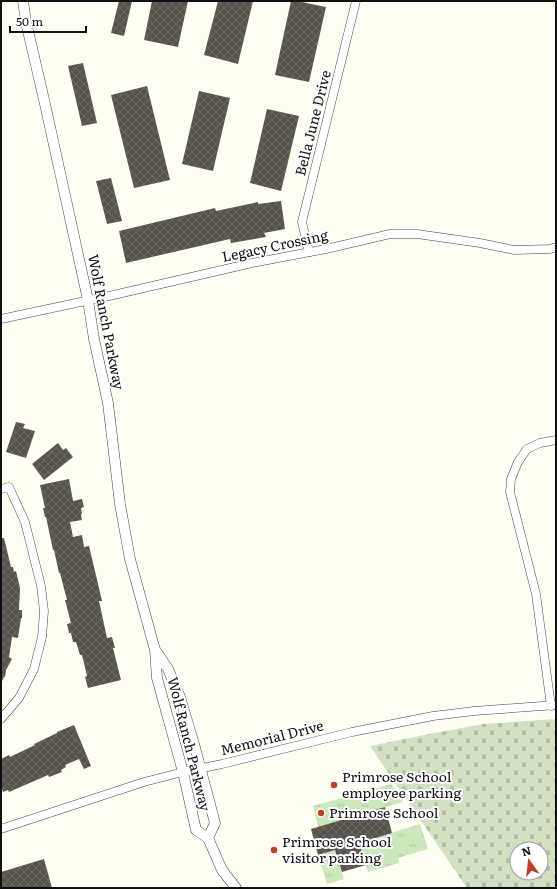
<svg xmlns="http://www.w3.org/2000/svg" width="557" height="889" font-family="Literata,serif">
<defs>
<pattern id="cemetery-stones" width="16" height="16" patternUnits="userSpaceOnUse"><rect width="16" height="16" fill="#d2e1c4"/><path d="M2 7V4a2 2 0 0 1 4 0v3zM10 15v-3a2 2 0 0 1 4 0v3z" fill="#b3c0a7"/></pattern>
<pattern id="park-tufts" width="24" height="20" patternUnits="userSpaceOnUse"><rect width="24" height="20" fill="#cce9bd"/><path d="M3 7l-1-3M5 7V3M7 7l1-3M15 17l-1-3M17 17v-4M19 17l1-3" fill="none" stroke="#aec7a1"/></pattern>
<pattern id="building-cross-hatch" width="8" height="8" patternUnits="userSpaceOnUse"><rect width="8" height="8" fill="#59534d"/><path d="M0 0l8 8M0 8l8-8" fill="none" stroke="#6c6762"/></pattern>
</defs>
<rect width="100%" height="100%" fill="#fffef3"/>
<path fill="url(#cemetery-stones)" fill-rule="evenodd" d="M556,719v169h-89l-97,-142 54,-11 59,-11zM517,849h24v24h-24z"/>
<g fill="url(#park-tufts)">
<polygon points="391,784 403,802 318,827 313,806"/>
<polygon points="420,824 428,849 398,858 399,863 368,872 359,843"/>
<polygon points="335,850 344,879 327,884 318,855"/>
</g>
<g fill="url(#building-cross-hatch)">
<polygon points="119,1 132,1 124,36 111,33"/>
<polygon points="152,1 188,1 178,47 144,40"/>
<polygon points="218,1 253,1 238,64 204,55"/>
<polygon points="291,1 297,1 326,7 309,82 275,75"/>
<polygon points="83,63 97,123 82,126 68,66"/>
<polygon points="147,86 170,180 134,188 111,95"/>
<polygon points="199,91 230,98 213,171 182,164"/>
<polygon points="267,109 299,116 281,191 250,183"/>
<polygon points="111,178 122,221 107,224 96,181"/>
<polygon points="281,201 285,229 264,233 266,237 231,243 230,239 126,263 119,231 215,208 216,211 258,202 258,204"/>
<polygon points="16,422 25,424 23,428 35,431 26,458 6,452"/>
<polygon points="58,443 63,450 66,448 73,457 44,480 32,464"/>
<polygon points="69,479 73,501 82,499 84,507 81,508 82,513 81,515 82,520 70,522 73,537 82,535 84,547 89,546 99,588 102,601 99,601 107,638 112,637 115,648 113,648 121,680 88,688 85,677 87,676 82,655 80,655 76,642 73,642 71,633 69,633 67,624 71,623 65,600 67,600 60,573 59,573 54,550 53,550 46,517 45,517 43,508 45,508 40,485"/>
<polygon points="1,538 4,538 11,567 13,567 14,572 16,571 20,588 19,610 22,610 22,618 21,618 18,638 12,637 9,657 12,659 6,670 5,677 4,677 1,683"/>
<polygon points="74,725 91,766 84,769 79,759 65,765 66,767 61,770 62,772 49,777 48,775 9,792 8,790 3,792 1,786 1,759 9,755 10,757 35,745 34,744 57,733 57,732"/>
<polygon points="385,807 392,833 359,843 366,865 342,872 335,850 318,855 311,829"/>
<polygon points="44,859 52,888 1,888 1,872"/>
</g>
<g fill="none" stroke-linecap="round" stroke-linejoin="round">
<g stroke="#434343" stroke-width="9">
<g id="minor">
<polyline points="309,252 302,222 356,1"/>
<polyline points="1,319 109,296 252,263 326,249 390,234 417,234 480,243 514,250 550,249 556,247"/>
<polyline points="1,489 9,487 25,522 41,586 44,611 42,637 34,669 19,698 1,719"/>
<polyline points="551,706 536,594 510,492 511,479 518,462 527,449 540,443 556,440"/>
<polyline points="1,829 144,782 183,772 222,764 352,732 433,716 474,711 556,705"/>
</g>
</g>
<g stroke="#434343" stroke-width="11">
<g id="tertiary">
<polyline points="23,1 26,22 45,104 88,300 94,339 108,403 120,504 130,559 155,650 157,678 183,772 196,830 208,838 222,870 236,888"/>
<polyline points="156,651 168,669 180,697 194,744 215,823 208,838"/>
</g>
</g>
<use href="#minor" stroke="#fff" stroke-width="8"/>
<use href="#tertiary" stroke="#fff" stroke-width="10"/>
</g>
<g fill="#bd3f2b" stroke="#fff" stroke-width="1.5">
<circle cx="334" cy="785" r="4"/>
<circle cx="321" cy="813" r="4"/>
<circle cx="274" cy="850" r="4"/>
</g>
<g text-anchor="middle" stroke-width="4" stroke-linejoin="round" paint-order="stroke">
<g font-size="14" fill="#101010" stroke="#fff">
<text transform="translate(313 123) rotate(-76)" y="5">Bella June Drive</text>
<text transform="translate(275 246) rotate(-12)" y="5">Legacy Crossing</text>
<text transform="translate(106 322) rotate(79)" y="5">Wolf Ranch Parkway</text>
<text transform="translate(272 738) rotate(-14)" y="5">Memorial Drive</text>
<text transform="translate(189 744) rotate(76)" y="5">Wolf Ranch Parkway</text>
</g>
<g font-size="14" fill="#101010" stroke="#fff" text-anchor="start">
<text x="342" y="782">Primrose School<tspan x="342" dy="16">employee parking</tspan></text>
<text x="329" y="818">Primrose School</text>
<text x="282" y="847">Primrose School<tspan x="282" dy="16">visitor parking</tspan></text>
</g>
</g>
<rect width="557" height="889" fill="none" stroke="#101010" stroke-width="4"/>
<g transform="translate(529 861) rotate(345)"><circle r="19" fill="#ffffff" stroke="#9f9f9f"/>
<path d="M0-3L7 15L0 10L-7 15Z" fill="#bd3f2b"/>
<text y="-6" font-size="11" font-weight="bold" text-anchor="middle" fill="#101010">N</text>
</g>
<path d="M10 26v6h76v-6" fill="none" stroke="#101010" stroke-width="2"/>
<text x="16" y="26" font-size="12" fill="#101010" stroke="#ffffff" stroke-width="3" paint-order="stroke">50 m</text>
</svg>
